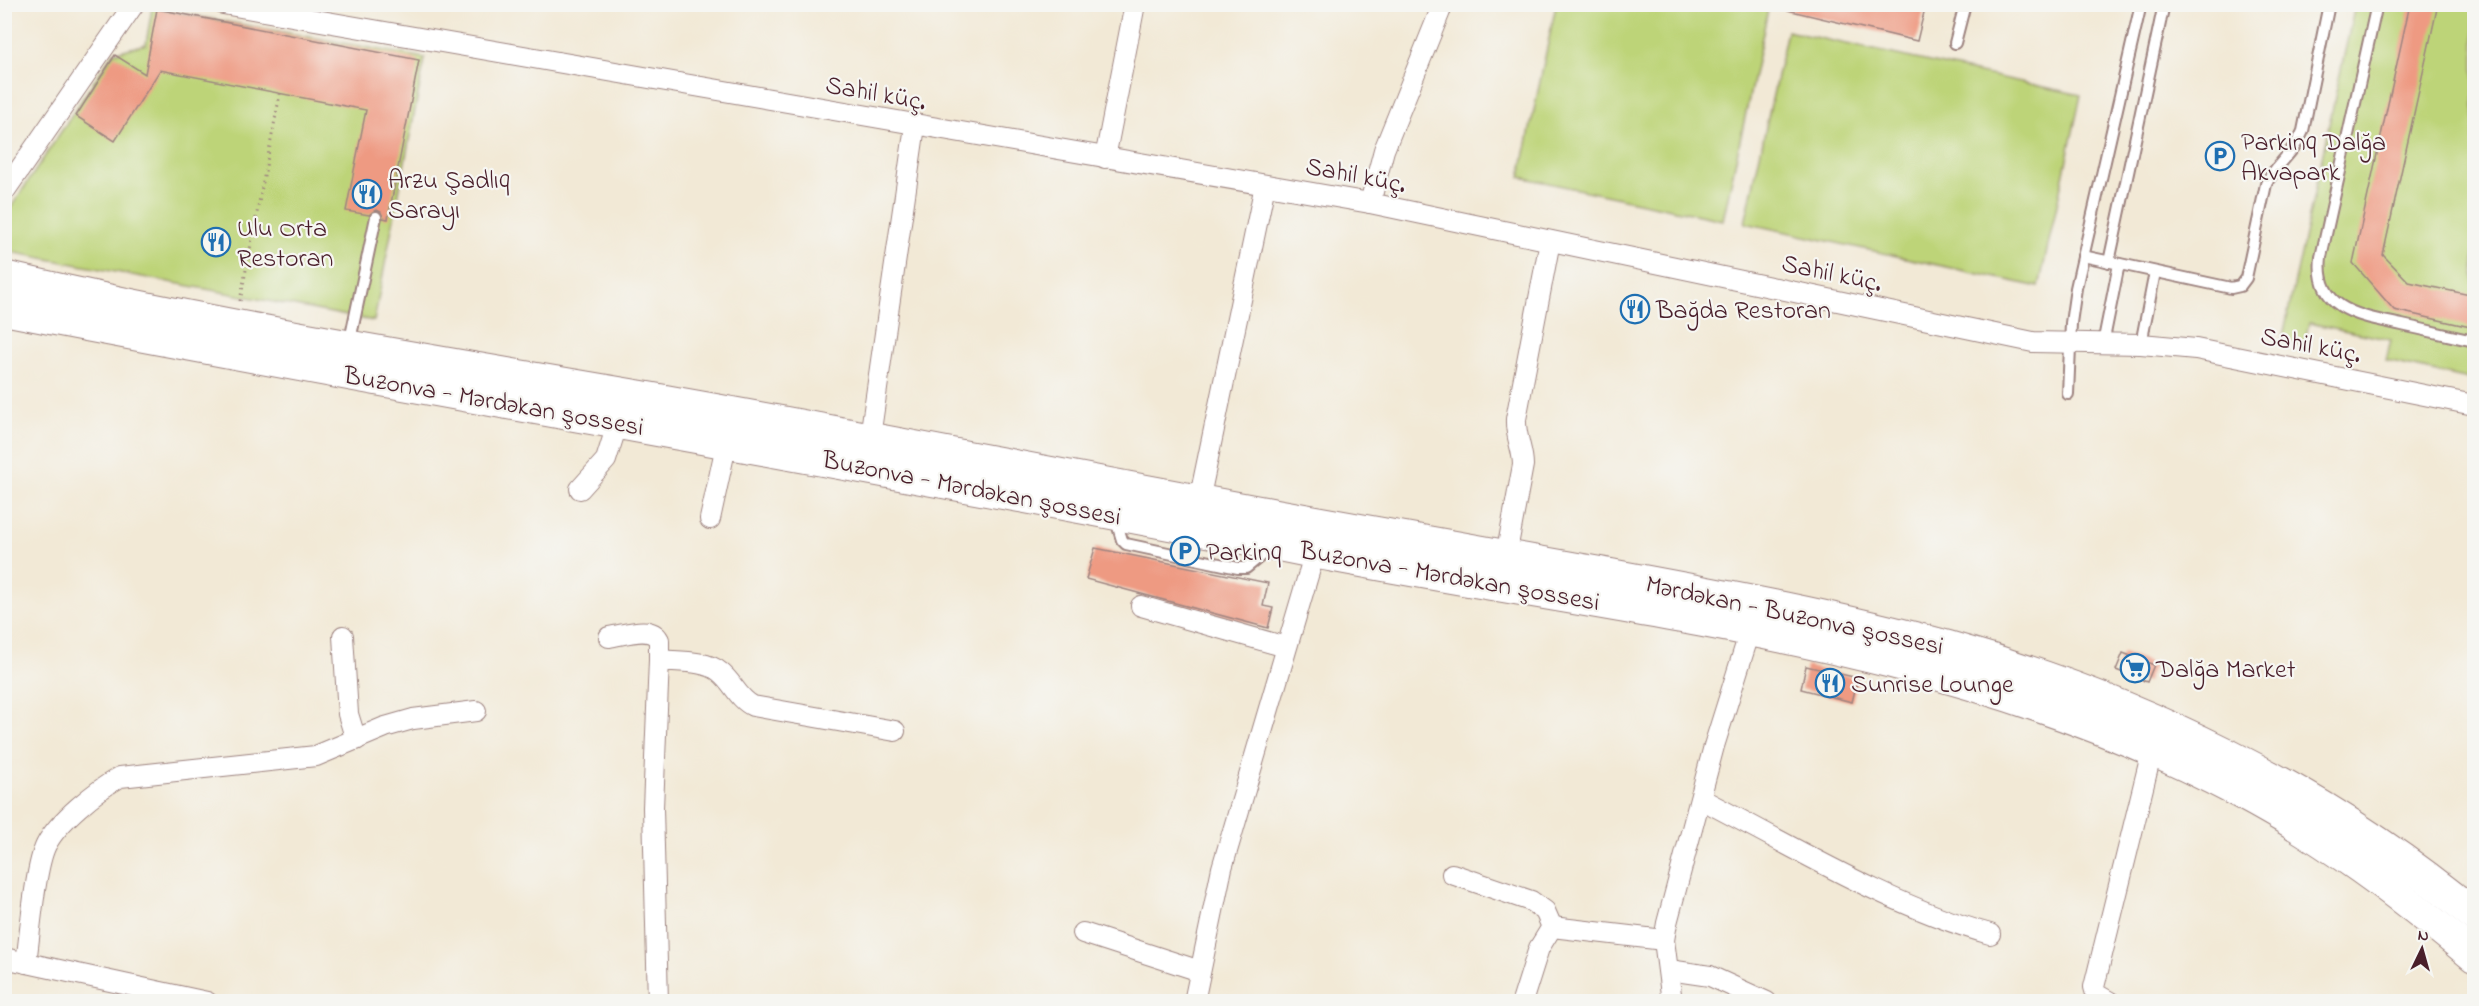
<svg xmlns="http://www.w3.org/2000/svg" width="2479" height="1006" font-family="'Indie Flower',sans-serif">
<rect width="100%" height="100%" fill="#f6f6f2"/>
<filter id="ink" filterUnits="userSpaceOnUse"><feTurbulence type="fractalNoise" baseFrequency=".0167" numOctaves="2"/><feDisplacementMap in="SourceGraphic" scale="12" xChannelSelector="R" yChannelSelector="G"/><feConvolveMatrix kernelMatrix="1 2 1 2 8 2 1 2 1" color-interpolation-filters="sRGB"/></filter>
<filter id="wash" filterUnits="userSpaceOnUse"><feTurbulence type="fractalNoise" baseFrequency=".008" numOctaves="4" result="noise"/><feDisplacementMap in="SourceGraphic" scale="24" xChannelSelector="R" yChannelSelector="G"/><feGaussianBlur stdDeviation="1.35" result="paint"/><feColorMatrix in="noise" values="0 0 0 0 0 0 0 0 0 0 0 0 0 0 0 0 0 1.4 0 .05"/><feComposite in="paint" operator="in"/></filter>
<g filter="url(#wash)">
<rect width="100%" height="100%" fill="#f2e9d6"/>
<g fill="#bdd478" stroke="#847a52" stroke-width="1.5">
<polygon points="1556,5 1769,5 1723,220 1520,177"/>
<polygon points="2355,5 2474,5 2474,380 2386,361 2391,340 2309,323 2304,345 2282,341"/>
<polygon points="152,8 425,58 374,321 5,251 4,218 113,53 146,44"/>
<polygon points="1787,31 2081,95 2039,287 1745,223"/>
</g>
<g id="blocks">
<g fill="#ee9a82">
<polygon points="1787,4 1926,4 1917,41 1787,10"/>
<polygon points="2410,4 2438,4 2383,255 2409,282 2475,296 2475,328 2394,310 2353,263"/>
<polygon points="157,9 419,60 388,219 383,218 381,212 377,210 369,215 346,211 366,110 160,70 115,141 76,116 115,55 145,74"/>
<polygon points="1095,548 1268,583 1263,606 1273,608 1268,628 1086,579"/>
<polygon points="2123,653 2154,665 2147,682 2116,670"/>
<polygon points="1806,666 1858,678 1852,702 1801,689"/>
</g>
</g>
</g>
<g filter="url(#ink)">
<use href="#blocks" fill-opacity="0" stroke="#9e8480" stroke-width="1.5"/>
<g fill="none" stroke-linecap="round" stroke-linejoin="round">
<g stroke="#9e8480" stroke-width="14">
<g id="service">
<path d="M2377,4l-56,253c-6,54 40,59 81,68 24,5 48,11 72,16"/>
<polyline points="1955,43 1965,4"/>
<path d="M2083,256l148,32 9,-2 6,-8 20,-94c10,-20 29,-32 37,-53l26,-127"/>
<polyline points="2109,262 2164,4"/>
<polyline points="2103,344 2119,264"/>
<polyline points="2141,344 2155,272"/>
<polyline points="349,345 376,217"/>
<polyline points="2068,394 2071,323 2076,288 2141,4"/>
<polyline points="1115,517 1122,540 1126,544 1238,568 1246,568 1269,549"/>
</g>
</g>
<g stroke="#9e8480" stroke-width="22">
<g id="minor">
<polyline points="223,4 1370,203 2033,342 2141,344 2196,349 2474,405"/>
<polyline points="1105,158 1135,4"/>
<polyline points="4,192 134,4"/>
<polyline points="1370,203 1384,150 1443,4"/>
<polyline points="870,437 915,126"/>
<polyline points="580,489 606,460 618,422"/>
<polyline points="1199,501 1265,185"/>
<polyline points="710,519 727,441"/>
<path d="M1506,556l17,-91c0,-16 -8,-29 -7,-46l34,-178"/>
<polyline points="1141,606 1286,647"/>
<polyline points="343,636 348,714 356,740"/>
<path d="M609,637c15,-2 42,-13 50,3v20"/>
<path d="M1701,799c91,47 191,108 289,135"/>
<polyline points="1452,874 1531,901 1545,911 1552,927"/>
<polyline points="1083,933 1200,971"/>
<polyline points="4,958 207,1002"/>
<path d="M26,963c4,-28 9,-96 20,-118 12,-24 51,-55 74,-68l196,-21 69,-29 28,-8 63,-8"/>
<polyline points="1669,970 1710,976 1767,1002"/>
<path d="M658,1002l-5,-194 6,-148c18,2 47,0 61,12 13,10 18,27 33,34l142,25"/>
<polyline points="1194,1002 1222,868 1315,552"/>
<polyline points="1522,1002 1539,948 1552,927 1664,940"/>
<polyline points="1672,1002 1664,940 1667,923 1714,746 1751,628"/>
<polyline points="2110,1002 2096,994 2094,987 2152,751"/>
</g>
</g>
<g stroke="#9e8480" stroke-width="34">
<g id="primary">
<path d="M4,277c217,51 442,86 661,124 204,36 407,77 611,114 106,19 212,38 318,57 119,22 237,43 354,75 189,53 375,142 526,268"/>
<path d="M4,309c433,85 868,156 1300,241 321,64 642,86 937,243 85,45 160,102 233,163"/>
</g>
</g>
<polyline stroke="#9e8480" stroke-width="3" stroke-dasharray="1.5 4.5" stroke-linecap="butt" points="240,301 280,94"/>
<use href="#service" stroke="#fff" stroke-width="10"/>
<use href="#minor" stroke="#fff" stroke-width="20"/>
<use href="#primary" stroke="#fff" stroke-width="32"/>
</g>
</g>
<defs>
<g id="parking-ring" transform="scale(1.5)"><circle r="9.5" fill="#f6f6f2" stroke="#1f6fb2" stroke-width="1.5"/><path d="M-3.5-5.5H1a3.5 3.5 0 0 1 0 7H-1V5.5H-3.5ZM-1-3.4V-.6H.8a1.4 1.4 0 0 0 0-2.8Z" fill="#1f6fb2"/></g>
<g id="restaurant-ring" transform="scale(1.5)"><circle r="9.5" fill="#f6f6f2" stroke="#1f6fb2" stroke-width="1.5"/><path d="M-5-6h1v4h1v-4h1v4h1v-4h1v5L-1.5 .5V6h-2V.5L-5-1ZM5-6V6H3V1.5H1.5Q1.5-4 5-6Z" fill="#1f6fb2"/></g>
<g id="supermarket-ring" transform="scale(1.5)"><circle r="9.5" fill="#f6f6f2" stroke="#1f6fb2" stroke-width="1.5"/><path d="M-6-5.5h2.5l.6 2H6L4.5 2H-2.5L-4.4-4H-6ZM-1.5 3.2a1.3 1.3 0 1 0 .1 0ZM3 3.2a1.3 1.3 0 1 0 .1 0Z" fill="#1f6fb2"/></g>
</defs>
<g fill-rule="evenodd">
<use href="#parking-ring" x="2220" y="156"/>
<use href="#restaurant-ring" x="367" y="194"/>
<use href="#restaurant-ring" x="216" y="242"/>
<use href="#restaurant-ring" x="1635" y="309"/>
<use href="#parking-ring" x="1185" y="551"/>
<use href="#supermarket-ring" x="2135" y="668"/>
<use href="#restaurant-ring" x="1830" y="683"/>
</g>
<g text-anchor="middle" stroke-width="4.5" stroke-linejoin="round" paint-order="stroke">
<g font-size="26" fill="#4a1f2b" stroke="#f6f6f2">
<text transform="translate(876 92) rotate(10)" y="9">Sahil küç.</text>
<text transform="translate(1356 174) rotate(11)" y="9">Sahil küç.</text>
<text transform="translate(1832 272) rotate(12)" y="9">Sahil küç.</text>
<text transform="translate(2311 344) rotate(11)" y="9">Sahil küç.</text>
<text transform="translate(494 400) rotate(10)" y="9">Buzonva - Mərdəkan şossesi</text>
<text transform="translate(972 487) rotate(11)" y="9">Buzonva - Mərdəkan şossesi</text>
<text transform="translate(1450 575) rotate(10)" y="9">Buzonva - Mərdəkan şossesi</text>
<text transform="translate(1795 614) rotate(12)" y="9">Mərdəkan - Buzonva şossesi</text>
</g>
<g font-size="26" fill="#4a1f2b" stroke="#f6f6f2" text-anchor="start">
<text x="2241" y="150">Parkinq Dalğa<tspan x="2241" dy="30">Akvapark</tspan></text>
<text x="388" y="188">Arzu Şadlıq<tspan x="388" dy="30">Sarayı</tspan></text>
<text x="237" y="236">Ulu Orta<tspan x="237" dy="30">Restoran</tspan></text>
<text x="1656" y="318">Bağda Restoran</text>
<text x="1206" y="560">Parkinq</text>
<text x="2156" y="677">Dalğa Market</text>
<text x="1851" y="692">Sunrise Lounge</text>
</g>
</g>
<rect width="2479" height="1006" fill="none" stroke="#f6f6f2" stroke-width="24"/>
<g transform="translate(2422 949) rotate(5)" stroke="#f6f6f2" stroke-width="4.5" paint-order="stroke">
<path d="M0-4.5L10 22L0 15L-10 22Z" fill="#4a1f2b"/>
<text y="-9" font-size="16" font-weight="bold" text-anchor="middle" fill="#4a1f2b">N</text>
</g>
</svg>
